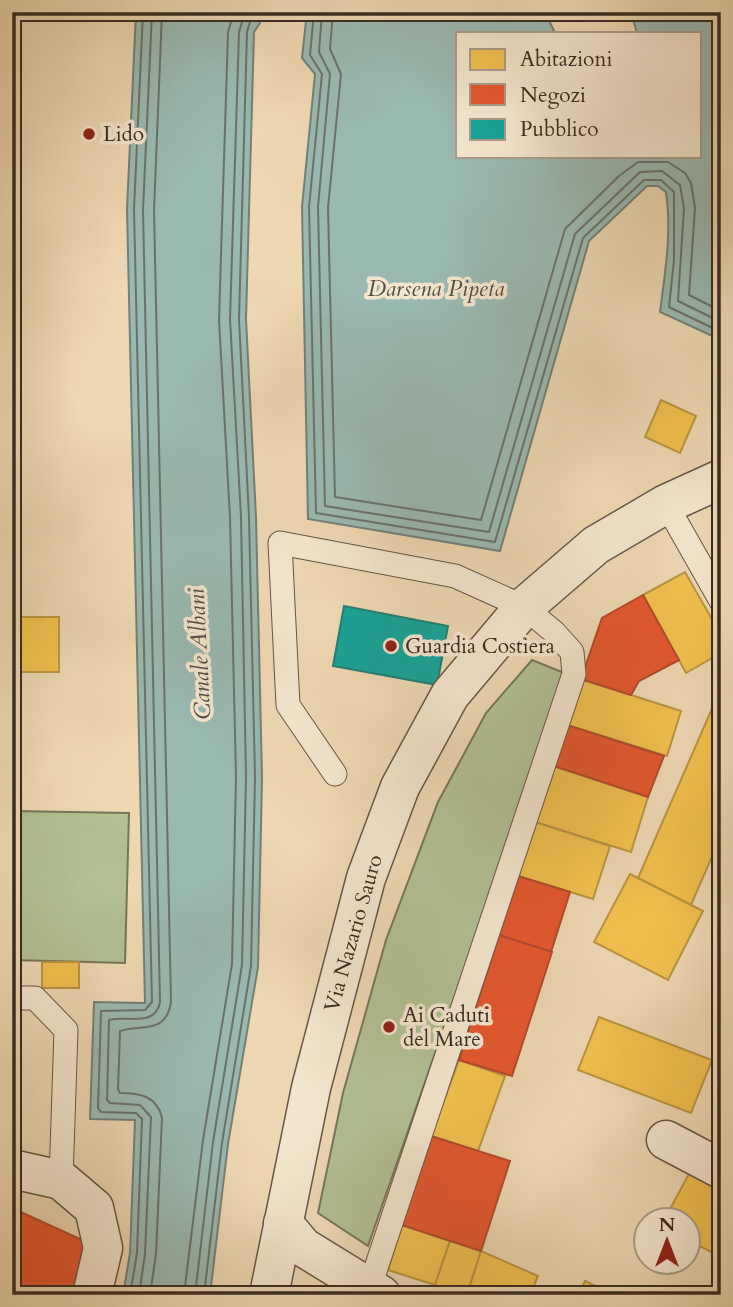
<svg xmlns="http://www.w3.org/2000/svg" width="733" height="1307" font-family="Cardo,serif">
<rect width="100%" height="100%" fill="#eed8b3"/>
<filter id="stains"><feTurbulence type="fractalNoise" baseFrequency=".00286" numOctaves="4"/><feColorMatrix values="0 0 0 0 .2 0 0 0 0 .09 0 0 0 0 .02 0 0 0 .5 -.17"/></filter>
<radialGradient id="worn" r=".72"><stop offset=".6" stop-color="#630" stop-opacity="0"/><stop offset="1" stop-color="#630" stop-opacity=".3"/></radialGradient>
<g fill="#b2c092" stroke="#76765a" stroke-width="2">
<polygon points="532,660 567,674 368,1246 318,1213 343,1093 386,940 438,802 486,713"/>
<polygon points="12,811 129,813 125,963 12,960"/>
</g>
<g fill="#99b9b1" stroke="#738078" stroke-width="2">
<polygon points="136,12 260,12 260,23 254,32 246,319 256,517 262,778 258,967 228,1144 210,1295 123,1295 130,1253 135,1120 90,1119 94,1002 145,1003 127,209"/>
<path d="M307,12h238l10,21h-97v123h242v-123h-63l-6,-21h90v328l-61,-28c5,-39 12,-80 6,-120l-8,-6h-11l-58,55 -89,310 -192,-32 -6,-312 13,-133 -13,-16z"/>
</g>
<g fill="#f2c14e" stroke="#ba9441" stroke-width="2">
<polygon points="661,400 696,416 680,453 645,437"/>
<polygon points="721,553 721,588 705,562"/>
<polygon points="685,572 721,635 721,653 686,673 643,595"/>
<rect x="12" y="617" width="47" height="55"/>
<polygon points="581,679 681,711 667,756 567,725"/>
<polygon points="721,688 721,836 691,905 638,878"/>
<polygon points="554,766 648,797 631,852 535,822"/>
<polygon points="535,822 610,846 593,899 518,876"/>
<polygon points="630,874 703,911 668,980 594,942"/>
<rect x="42" y="962" width="37" height="26"/>
<polygon points="599,1017 712,1060 691,1113 578,1070"/>
<polygon points="459,1060 505,1076 478,1151 431,1136"/>
<polygon points="690,1172 721,1188 721,1257 688,1240 688,1220 664,1220"/>
<polygon points="402,1225 450,1241 435,1285 388,1270"/>
<polygon points="450,1241 481,1251 467,1295 435,1285"/>
<polygon points="481,1251 538,1276 530,1295 467,1295"/>
<polygon points="585,1281 614,1295 578,1295"/>
</g>
<g fill="#e4572e" stroke="#b14a2b" stroke-width="2">
<polygon points="643,595 679,660 639,681 631,695 581,679 602,618"/>
<polygon points="567,725 664,756 648,797 554,766"/>
<polygon points="518,876 570,892 551,952 499,935"/>
<polygon points="499,935 552,952 512,1076 459,1060"/>
<polygon points="431,1136 510,1161 481,1251 402,1225"/>
<polygon points="12,1208 93,1245 71,1295 12,1295"/>
</g>
<polygon fill="#17a398" stroke="#217f75" stroke-width="2" points="344,606 448,626 437,685 333,666"/>
<g fill="none" stroke-linecap="round" stroke-linejoin="round">
<g stroke="#69726a" stroke-width="2">
<polyline points="314,12 310,55 322,74 309,207 316,513 495,542 583,238 644,180 661,180 674,192 674,260 669,307 721,332"/>
<polyline points="322,12 319,52 330,74 318,207 325,506 489,532 575,234 640,172 662,171 680,185 684,208 678,301 721,322"/>
<polyline points="333,12 330,49 341,74 328,208 335,497 481,520 565,229 619,176 638,162 668,162 685,173 691,183 695,208 689,295 721,311"/>
<polyline points="130,1295 137,1253 142,1119 136,1113 101,1112 98,1108 101,1011 145,1010 152,1002 134,209 143,12"/>
<path d="M139,1295l6,-41 6,-137 -11,-12 -30,-2 -3,-3 2,-80c18,-5 46,8 51,-18l-17,-792 9,-198"/>
<path d="M150,1295l6,-41 6,-136c-5,-22 -22,-25 -42,-25l-2,-4 2,-58c21,-7 46,4 51,-29l-17,-792 8,-198"/>
<polyline points="184,1295 203,1140 232,964 236,777 230,518 219,320 228,32 234,12"/>
<polyline points="195,1295 213,1142 242,965 246,777 241,517 230,319 239,32 245,12"/>
<polyline points="204,1295 222,1143 251,966 255,777 249,517 239,319 247,32 253,12"/>
</g>
<g stroke="#665647" stroke-width="25">
<g id="service">
<polyline points="666,504 721,601"/>
<polyline points="335,774 288,705 280,543 455,576 524,607 554,632 572,652 574,674 367,1295"/>
<polyline points="12,998 35,998 66,1030 61,1180"/>
</g>
</g>
<g stroke="#665647" stroke-width="41">
<g id="minor">
<polyline points="666,1140 721,1169"/>
<polyline points="12,1169 61,1180 94,1208 103,1248 92,1295"/>
<polyline points="283,1223 303,1247 381,1295"/>
</g>
</g>
<g stroke="#665647" stroke-width="41">
<polyline id="tertiary" points="269,1295 311,1088 366,878 400,787 450,695 524,607 596,545 666,504 721,479"/>
</g>
<use href="#service" stroke="#f4e6ce" stroke-width="23"/>
<use href="#minor" stroke="#f4e6ce" stroke-width="38"/>
<use href="#tertiary" stroke="#f4e6ce" stroke-width="38"/>
</g>
<g fill="#8f2418" stroke="#f4e6ce" stroke-width="2.5">
<circle cx="89" cy="134" r="7"/>
<circle cx="391" cy="646" r="7"/>
<circle cx="389" cy="1027" r="7"/>
</g>
<g text-anchor="middle" stroke-width="7" stroke-linejoin="round" paint-order="stroke">
<g font-size="21" fill="#392b23" stroke="#f4e6ce" text-anchor="start">
<text x="103" y="141">Lido</text>
<text x="405" y="653">Guardia Costiera</text>
<text x="403" y="1022">Ai Caduti<tspan x="403" dy="24">del Mare</tspan></text>
</g>
<g font-size="21" fill="#392b23" stroke="#f4e6ce">
<text transform="translate(353 933) rotate(-74)" y="7">Via Nazario Sauro</text>
</g>
<g font-size="23" font-style="italic" fill="#514e46" stroke="#f4e6ce">
<text x="436" y="296">Darsena Pipeta</text>
<text transform="translate(199 654) rotate(-93)" y="8">Canale Albani</text>
</g>
</g>
<rect width="733" height="1307" fill="none" stroke="#eed8b3" stroke-width="42"/>
<rect x="14" y="14" width="705" height="1279" fill="none" stroke="#392b23" stroke-width="3.5"/>
<rect x="21" y="21" width="691" height="1265" fill="none" stroke="#392b23" stroke-width="2"/>
<rect x="456" y="32" width="245" height="126" fill="#f4e6ce" stroke="#a99b8a" stroke-width="2"/>
<rect x="470" y="49" width="35" height="21" fill="#f2c14e" stroke="#a99b8a" stroke-width="2"/>
<text x="520" y="66" font-size="21" fill="#392b23">Abitazioni</text>
<rect x="470" y="84" width="35" height="21" fill="#e4572e" stroke="#a99b8a" stroke-width="2"/>
<text x="520" y="102" font-size="21" fill="#392b23">Negozi</text>
<rect x="470" y="119" width="35" height="21" fill="#17a398" stroke="#a99b8a" stroke-width="2"/>
<text x="520" y="136" font-size="21" fill="#392b23">Pubblico</text>
<g transform="translate(667 1241)"><circle r="33" fill="#f4e6ce" stroke="#a99b8a" stroke-width="2"/>
<path d="M0-5L12 26L0 18L-12 26Z" fill="#8f2418"/>
<text y="-10" font-size="19" font-weight="bold" text-anchor="middle" fill="#392b23">N</text>
</g>
<rect width="100%" height="100%" filter="url(#stains)"/>
<rect width="100%" height="100%" fill="url(#worn)"/>
</svg>
